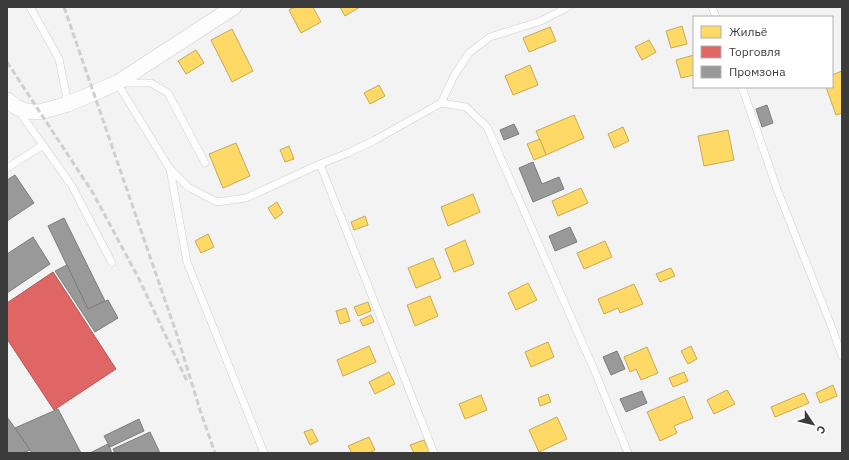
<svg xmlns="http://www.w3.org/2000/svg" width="849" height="460" font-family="'IBM Plex Sans',sans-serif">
<rect width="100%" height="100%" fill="#f2f3f2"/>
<g fill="#ffd966" stroke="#c4aa59">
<polygon points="295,7 313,7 321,22 301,33 289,10"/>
<polygon points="340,7 360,7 345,16"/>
<polygon points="682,26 687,44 671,48 666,31"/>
<polygon points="550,27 556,41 529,52 523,38"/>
<polygon points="232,29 253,71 232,82 211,40"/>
<polygon points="649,40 656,52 642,60 635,47"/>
<polygon points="196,50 204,63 186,74 178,61"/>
<polygon points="694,55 694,75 681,78 676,60"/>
<polygon points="530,65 538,85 513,95 505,76"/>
<polygon points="842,71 842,113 836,115 826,87 832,87 832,75"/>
<polygon points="379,85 385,96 370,104 364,93"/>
<polygon points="574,115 584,138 546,155 536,131"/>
<polygon points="623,127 629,141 614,148 608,134"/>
<polygon points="728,130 734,160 704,166 698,136"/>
<polygon points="540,139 546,155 534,160 527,144"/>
<polygon points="236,143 250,176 223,188 209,154"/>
<polygon points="289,146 294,159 285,162 280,150"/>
<polygon points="581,188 588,203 558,216 552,201"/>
<polygon points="473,194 480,212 448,226 441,207"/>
<polygon points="277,202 283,213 275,219 268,208"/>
<polygon points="365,216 368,225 354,230 351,222"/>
<polygon points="208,234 214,247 201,253 195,241"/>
<polygon points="465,240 474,264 454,272 445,249"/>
<polygon points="605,241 612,257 584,269 577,253"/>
<polygon points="433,258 441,278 416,288 408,268"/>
<polygon points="671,268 675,276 660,282 656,274"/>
<polygon points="528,283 537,300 516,310 508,293"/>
<polygon points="634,284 643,304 620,313 618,308 604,314 598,299"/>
<polygon points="430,296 438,316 415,326 407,305"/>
<polygon points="368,302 371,311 358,316 354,307"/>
<polygon points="346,308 350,321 340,324 336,311"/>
<polygon points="371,315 374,322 363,326 360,320"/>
<polygon points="548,342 554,357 531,367 525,352"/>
<polygon points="369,346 376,362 343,376 337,360"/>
<polygon points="691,346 697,359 688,364 681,351"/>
<polygon points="647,347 658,373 641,380 636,369 630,372 624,357"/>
<polygon points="389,372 395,384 375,394 369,382"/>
<polygon points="684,372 688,381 673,387 669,378"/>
<polygon points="833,385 837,396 820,403 816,393"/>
<polygon points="727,390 735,404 714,414 707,400"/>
<polygon points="804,393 809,403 775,417 771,407"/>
<polygon points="548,394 551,402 540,406 538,398"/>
<polygon points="481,395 487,410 465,419 459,404"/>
<polygon points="684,396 693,418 674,426 677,433 660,441 647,412"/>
<polygon points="557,417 567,439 539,452 529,430"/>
<polygon points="312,429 318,441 310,445 304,432"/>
<polygon points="369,437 375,450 369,453 352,453 348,446"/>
<polygon points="424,440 430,453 414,453 410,445"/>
</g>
<polygon fill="#e06666" stroke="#ae5959" points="53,272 116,369 54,410 7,339 7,303"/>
<g fill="#999" stroke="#7c7d7c">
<polygon points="767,105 773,123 762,127 756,109"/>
<polygon points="514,124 519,134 504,140 500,130"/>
<polygon points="533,162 542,184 559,177 564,189 533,202 519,168"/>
<polygon points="15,175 34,203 7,221 7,180"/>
<polygon points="64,218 105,301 88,309 48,226"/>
<polygon points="570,227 577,242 555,251 549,236"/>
<polygon points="33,237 50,264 7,293 7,254"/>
<polygon points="67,265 88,309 108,300 118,318 95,332 55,271"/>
<polygon points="617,351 625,369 611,375 603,357"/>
<polygon points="642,391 647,403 626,412 620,399"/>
<polygon points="58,409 81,453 32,453 15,428"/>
<polygon points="7,417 15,428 30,450 24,453 7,453"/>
<polygon points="139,419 144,431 110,447 104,436"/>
<polygon points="150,432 160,453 115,453 113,449"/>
<polygon points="108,444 112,453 90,453"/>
</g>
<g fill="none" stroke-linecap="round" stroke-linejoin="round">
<g stroke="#cecfce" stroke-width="8">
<g id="service">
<polyline points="30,7 53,48 59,59 68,104"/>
<polyline points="712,7 716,17"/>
<polyline points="117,83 170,169 188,187 217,202 246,198 320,164 348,153 375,140 441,103 454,76 469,53 490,37 541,21 568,7"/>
<polyline points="121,83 151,83 168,93 205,163"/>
<polyline points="742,87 777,189 832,328 842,356"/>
<polyline points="441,103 466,107 487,127 593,367 628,453"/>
<polyline points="18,110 72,186 112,263"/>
<polyline points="320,164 434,453"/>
<polyline points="7,168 43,145"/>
<polyline points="170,169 187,262 264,453"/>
</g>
</g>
<g stroke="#cecfce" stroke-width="16">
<polyline id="minor" points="7,100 16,107 26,111 40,112 68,104 117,83 234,7"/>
</g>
<use href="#service" stroke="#fdfdfd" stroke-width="7"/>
<use href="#minor" stroke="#fdfdfd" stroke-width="15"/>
<g stroke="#cecfce" stroke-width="3" stroke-dasharray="6 3" stroke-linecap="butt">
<polyline points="64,7 177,335 200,410 215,453"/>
<polyline points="7,62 93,193 139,279 187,381"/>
</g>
</g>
<rect width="849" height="460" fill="none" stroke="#3a3b3a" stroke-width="16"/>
<rect x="693" y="16" width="140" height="72" fill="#ffffff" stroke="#b0b1b0"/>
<rect x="701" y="26" width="20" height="12" fill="#ffd966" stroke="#b0b1b0"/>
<text x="729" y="36" font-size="12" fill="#3a3b3a">Жильё</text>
<rect x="701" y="46" width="20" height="12" fill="#e06666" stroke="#b0b1b0"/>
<text x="729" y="56" font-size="12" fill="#3a3b3a">Торговля</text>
<rect x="701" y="66" width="20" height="12" fill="#999999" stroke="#b0b1b0"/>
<text x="729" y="76" font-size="12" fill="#3a3b3a">Промзона</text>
<g transform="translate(813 424) rotate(125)" stroke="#ffffff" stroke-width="3" paint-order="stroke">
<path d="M0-3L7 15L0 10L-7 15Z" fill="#3a3b3a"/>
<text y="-6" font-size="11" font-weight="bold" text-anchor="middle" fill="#3a3b3a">С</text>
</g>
</svg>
